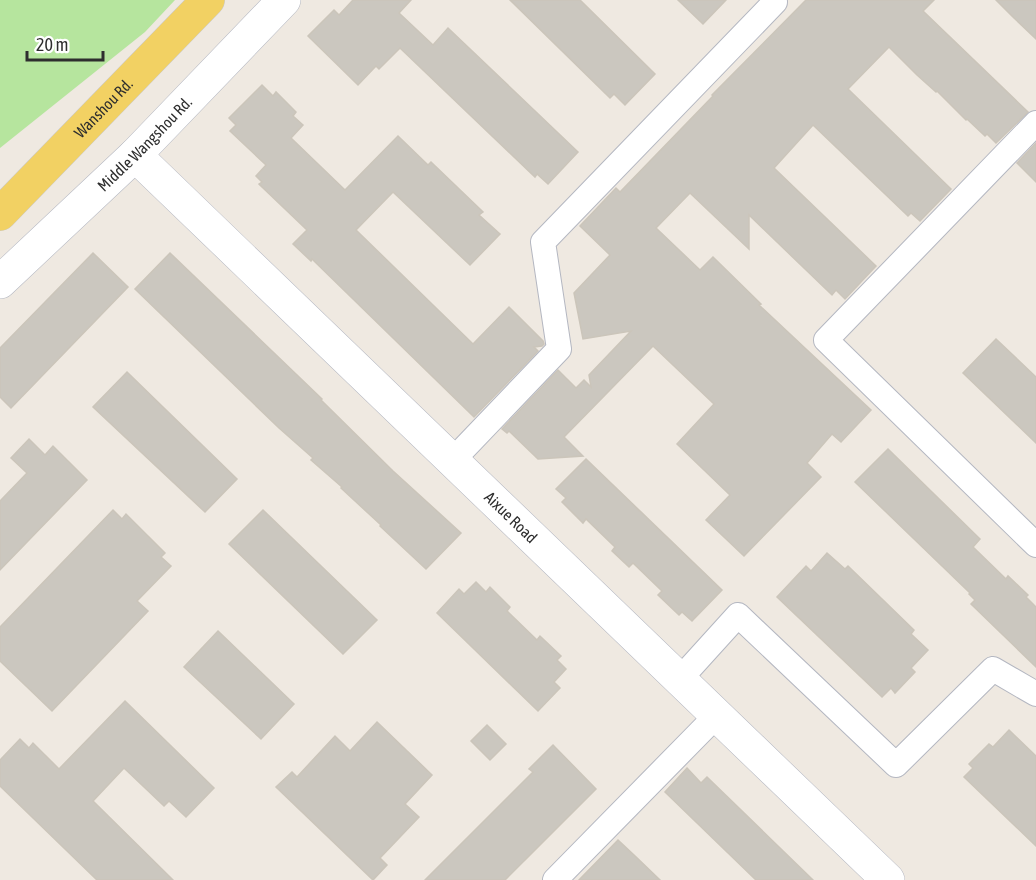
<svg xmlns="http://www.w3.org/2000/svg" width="1036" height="880" font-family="'Asap Condensed',sans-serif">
<rect width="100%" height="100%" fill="#efe9e1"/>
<polygon fill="#b6e59e" points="0,0 175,0 145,32 0,148"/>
<g fill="#cbc7bf" stroke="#cbc5ba" stroke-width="1.5">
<polygon points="353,0 411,0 399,13 433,45 448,28 578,152 548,184 537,174 535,177 400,48 379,69 376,66 358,85 308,36 334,10 339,15"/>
<polygon points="510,0 580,0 655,74 625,105 614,94 610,98"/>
<polygon points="678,0 726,0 703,24"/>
<polygon points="806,0 934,0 923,11 1028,112 996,143 987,134 985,136 967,119 966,120 937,91 936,92 917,75 889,47 848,89 951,189 920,221 911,213 908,216 813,125 774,168 876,266 845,299 836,290 832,295 749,215 749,249 690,193 656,228 700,270 713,257 761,304 759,305 871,410 841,442 832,434 807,463 821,477 744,556 706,520 730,495 677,444 714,404 653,346 564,437 583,456 538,459 509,431 507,433 502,429 558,370 576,388 584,380 591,387 589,375 631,331 583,339 574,293 610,255 580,226 616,188 620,192 713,96 712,95"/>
<polygon points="996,0 1036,0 1036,39 1014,18"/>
<polygon points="262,85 273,96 276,92 296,112 293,116 303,125 291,138 345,190 398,136 428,165 431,162 483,212 479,215 500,234 470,265 393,192 356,230 473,344 509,307 543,341 544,344 542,346 534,347 538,351 474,417 312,259 311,261 293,244 307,230 259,184 262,182 256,176 266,165 230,131 236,125 229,118"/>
<polygon points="1036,143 1036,182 1017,163"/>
<polygon points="93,253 128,287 11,408 0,397 0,348"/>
<polygon points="170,253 322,399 321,400 393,471 461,533 426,569 380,526 381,525 341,488 342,487 311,460 313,458 279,428 135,289"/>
<polygon points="996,339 1036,377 1036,443 963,373"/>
<polygon points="127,372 237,479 205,512 93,407"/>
<polygon points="29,439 45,455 53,446 87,480 0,570 0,501 27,473 11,458"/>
<polygon points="888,449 980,539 973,547 1006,579 1008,576 1028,595 1026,597 1036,607 1036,667 971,604 975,600 969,594 970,593 855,482"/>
<polygon points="586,459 722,590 692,621 682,612 679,615 658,595 662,591 633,563 629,567 612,551 615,547 586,519 583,523 562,502 566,498 556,489"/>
<polygon points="113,510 122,519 126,514 165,553 161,557 171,566 137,601 148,611 52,711 0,661 0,627"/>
<polygon points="263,510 377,620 343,654 229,544"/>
<polygon points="827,553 845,569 848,566 914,630 911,634 928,650 911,668 915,672 895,693 891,688 882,697 777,597 806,566 811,571"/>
<polygon points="476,582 486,592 490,587 510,607 507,611 537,640 540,636 561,656 557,660 566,669 554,682 560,688 538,711 437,613 459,589 464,594"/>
<polygon points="218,631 294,704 261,739 184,667"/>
<polygon points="125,701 214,788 186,817 169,801 164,806 124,768 93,801 173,880 97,880 0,786 0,760 20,739 29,748 33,743 59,769"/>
<polygon points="377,722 432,775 405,804 419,817 380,858 387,865 373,880 276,787 292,772 297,777 335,736 350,751"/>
<polygon points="487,725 506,744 490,760 471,741"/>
<polygon points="1009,730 1036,756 1036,846 964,777 973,768 969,764 989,744 993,747"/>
<polygon points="553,745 596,789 505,880 425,880 533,772 529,769"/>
<polygon points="687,768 701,783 707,777 813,880 756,880 665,792"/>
<polygon points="618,840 634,855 660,880 579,880"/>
</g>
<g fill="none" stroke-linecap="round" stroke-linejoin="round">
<g stroke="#b4b7c1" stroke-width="26">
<g id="street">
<polyline points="1036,123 826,340 1036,545"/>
<polyline points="452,461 559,349 543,242 775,2 773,0"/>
<polyline points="680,679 738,615 896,765 993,669 1036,694"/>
<polyline points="555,880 717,715"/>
</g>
</g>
<g stroke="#b4b7c1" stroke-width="34">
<g id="secondary">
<path id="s1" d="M135,155l753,725"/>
<path id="s2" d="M0,282l135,-127 149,-155"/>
</g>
</g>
<g stroke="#c9c9c9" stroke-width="34">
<g id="primary">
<path id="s3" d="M0,214l208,-214"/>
</g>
</g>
<use href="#street" stroke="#fff" stroke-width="24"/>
<use href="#secondary" stroke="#fff" stroke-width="33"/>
<use href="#primary" stroke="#f2d163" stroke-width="33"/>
</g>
<g text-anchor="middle" stroke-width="4.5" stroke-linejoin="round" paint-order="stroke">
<g font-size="16" fill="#2e2e2e" stroke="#fff">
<text dy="6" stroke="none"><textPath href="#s3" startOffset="148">Wanshou Rd.</textPath></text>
<text dy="6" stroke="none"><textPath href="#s2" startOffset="200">Middle Wangshou Rd.</textPath></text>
<text dy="6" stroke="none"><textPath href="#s1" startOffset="522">Aixue Road</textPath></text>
</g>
</g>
<path d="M27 51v9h76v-9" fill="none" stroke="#2e2e2e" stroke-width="3"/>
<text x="36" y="51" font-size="18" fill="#2e2e2e" stroke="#ffffff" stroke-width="4.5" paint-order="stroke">20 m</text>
</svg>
